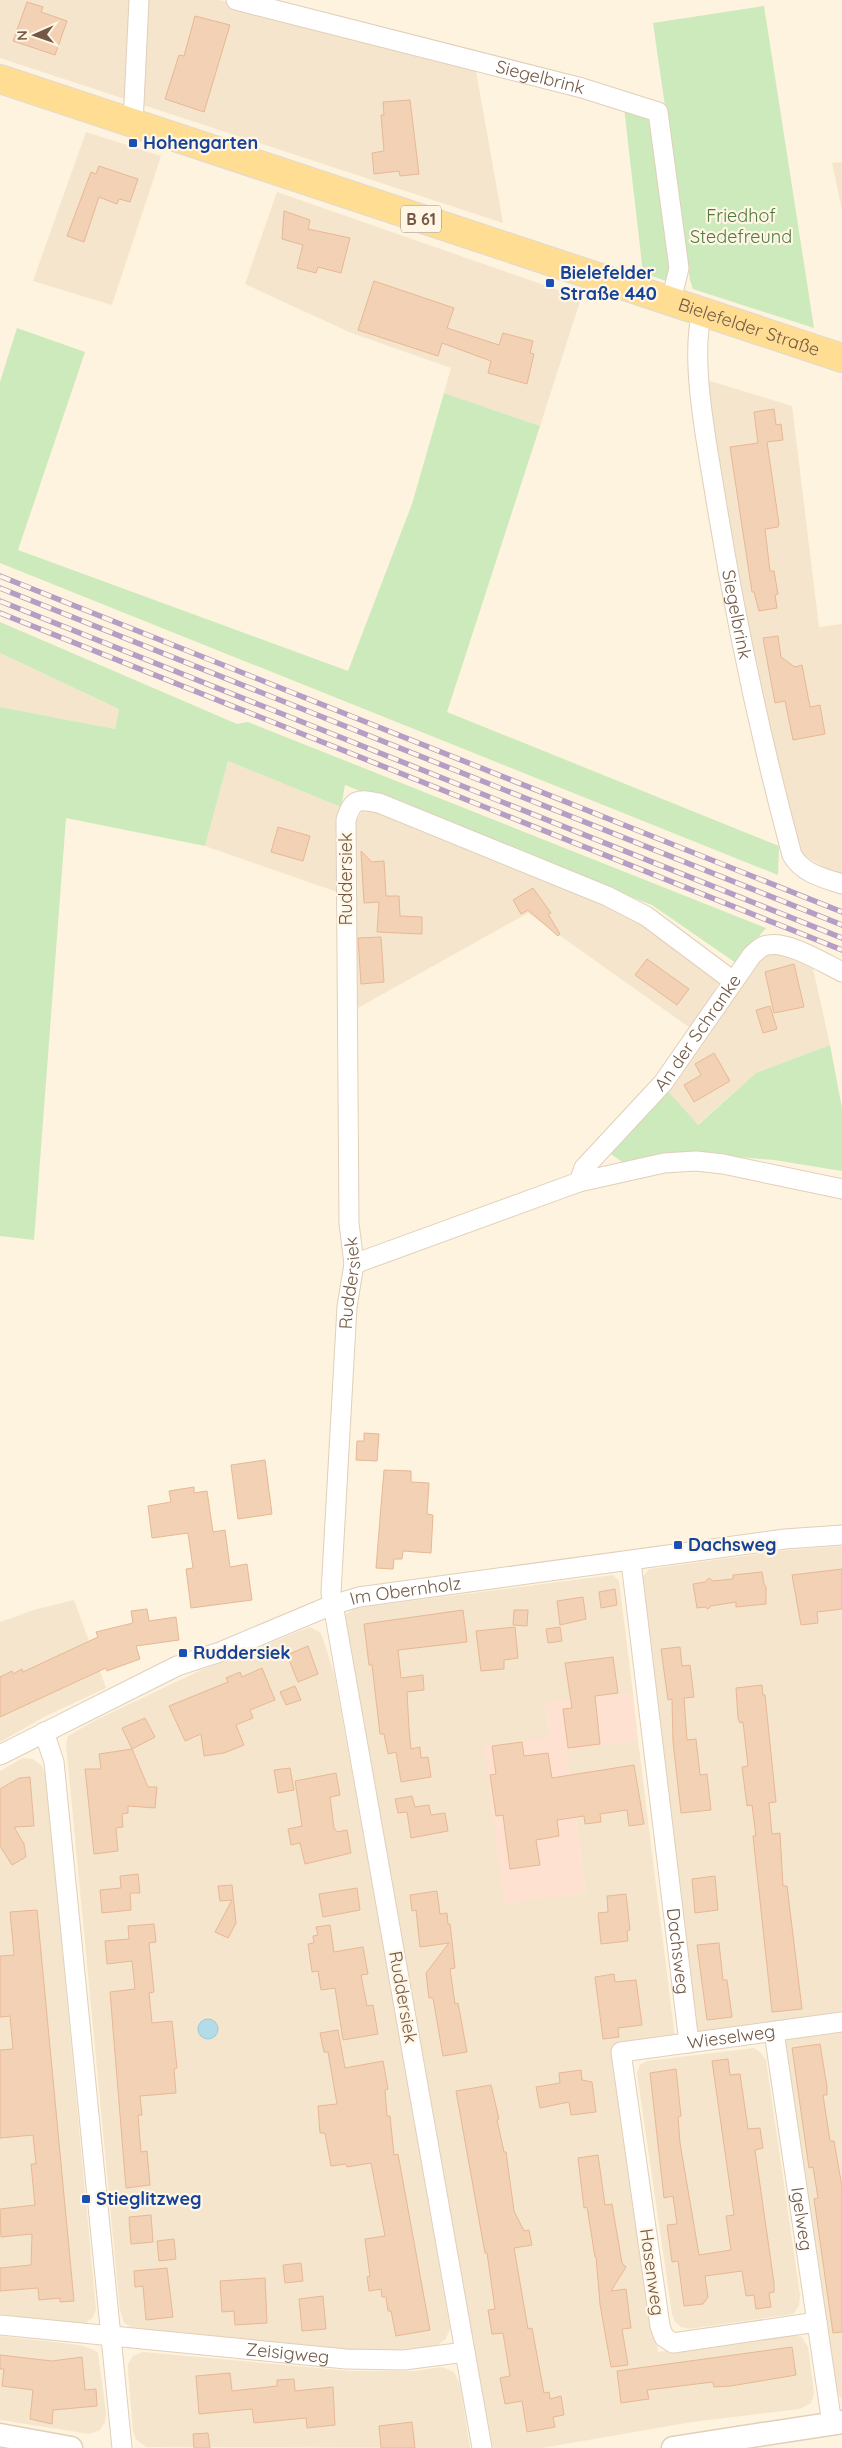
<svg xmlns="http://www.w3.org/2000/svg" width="842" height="2448" font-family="Quicksand,sans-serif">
<rect width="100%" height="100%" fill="#fdf3de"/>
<g fill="#f5e5cc">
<polygon points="0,0 219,0 475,66 503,223 0,58"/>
<polygon points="86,132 161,156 112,305 33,281"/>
<polygon points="842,162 842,210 832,163"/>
<polygon points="277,192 581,298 540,426 444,393 451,368 349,332 245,284"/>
<polygon points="707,380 792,406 819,627 842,624 842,876 832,872 799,852 740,596"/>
<polygon points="0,653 119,709 115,729 0,707"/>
<polygon points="228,761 341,807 340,893 205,846"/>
<polygon points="375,810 552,880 638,919 719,982 693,1030 528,913 356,1009 354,851 356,822 362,811"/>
<polygon points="785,952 812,964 830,1045 756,1073 697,1125 667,1090 762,954"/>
<polygon points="842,1546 842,2019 706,2036 698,2031 693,2021 642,1577 650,1569 788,1550"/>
<polygon points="613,1575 619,1581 633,1693 545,1703 550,1737 504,1903 586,1892 566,1750 638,1740 675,2038 614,2046 658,2352 790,2334 802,2337 808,2347 814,2393 811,2403 800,2409 692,2422 542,2448 494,2448 489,2441 343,1616 356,1608"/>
<polygon points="74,1600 106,1688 44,1717 0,1742 0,1622 34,1610"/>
<polygon points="310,1627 321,1633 334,1673 388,1971 450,2328 446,2339 436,2346 386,2351 348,2350 134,2329 124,2323 120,2310 66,1744 68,1736 96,1720 199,1671"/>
<polygon points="23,1758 33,1759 42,1766 46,1777 96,2309 93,2317 86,2323 77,2325 0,2314 0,1771"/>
<polygon points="842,2028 842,2399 832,2387 783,2050 785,2042 792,2035"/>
<polygon points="754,2048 760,2052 766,2060 800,2295 799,2306 794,2313 787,2315 689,2329 681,2327 675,2322 672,2314 637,2073 640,2065 647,2061"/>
<polygon points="0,2336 80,2345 92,2349 98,2353 106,2413 105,2422 100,2430 90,2434 0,2420"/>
<polygon points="143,2352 351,2371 415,2371 441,2367 454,2372 460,2385 470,2448 146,2447 136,2439 133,2431 128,2371 128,2364 133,2356"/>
</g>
<polygon fill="#fee1d1" points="633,1693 638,1740 566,1751 586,1892 504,1904 484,1746 550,1737 545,1702"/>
<g fill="#cceabc">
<polygon points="764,6 814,328 693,289 690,280 653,23"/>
<polygon points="624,107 649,114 672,262 666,281 643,273"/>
<polygon points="17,328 85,352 18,550 348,671 412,504 444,393 540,426 447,712 779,846 778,875 0,563 0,382"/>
<polygon points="0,622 237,724 248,722 766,928 736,963 652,905 345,785 341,807 228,761 205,846 66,818 34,1240 0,1236 0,707 115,729 119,709 0,653"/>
<polygon points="830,1045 842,1108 842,1171 774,1160 704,1154 624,1163 608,1152 667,1090 698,1125 756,1073"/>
</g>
<circle fill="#b2dce7" stroke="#98cbd9" cx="208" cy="2029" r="10"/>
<g fill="#f3d1b4" stroke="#e7b894">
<polygon points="27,2 43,7 41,12 67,21 55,55 13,41"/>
<polygon points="195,16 230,25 204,112 165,99 179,55 184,56"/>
<polygon points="410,100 419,174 400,176 399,171 374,174 372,153 384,151 381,115 384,115 383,102"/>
<polygon points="99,166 138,179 130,202 119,199 117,204 99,197 84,242 67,236 91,172 96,174"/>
<polygon points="284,211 310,220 308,229 350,238 341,273 318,267 316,273 297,268 303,245 282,239"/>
<polygon points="374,281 454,308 447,328 499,345 503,333 533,341 530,353 534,354 527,384 488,373 491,361 442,343 438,356 358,330"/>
<polygon points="774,409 776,425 781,424 783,440 767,442 779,524 778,527 765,529 770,571 774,571 778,594 775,595 777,608 759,611 754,592 752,592 730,447 758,443 754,412"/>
<polygon points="778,636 781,657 795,667 802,665 810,707 820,705 825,734 793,740 785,701 775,703 763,638"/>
<polygon points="278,827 310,836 303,861 271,852"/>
<polygon points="361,851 372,862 384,861 386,896 399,896 400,916 422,917 422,934 377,932 379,902 364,903"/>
<polygon points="533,888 551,913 548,914 560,934 558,936 528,910 521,914 513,900"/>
<polygon points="381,937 384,982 361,984 358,938"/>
<polygon points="647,959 689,989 677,1005 635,975"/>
<polygon points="794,964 804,1007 774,1013 765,972"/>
<polygon points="770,1006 777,1029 763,1033 756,1010"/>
<polygon points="714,1053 730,1081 694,1102 684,1085 701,1075 695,1064"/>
<polygon points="364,1433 379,1434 377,1461 356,1460 357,1441 364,1441"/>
<polygon points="265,1460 272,1514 238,1519 231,1465"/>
<polygon points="384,1470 411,1471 411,1482 429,1483 427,1514 433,1515 431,1553 403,1551 402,1559 394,1559 393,1569 376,1568"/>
<polygon points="194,1487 194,1493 207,1491 213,1532 225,1530 230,1567 247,1564 252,1600 191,1608 186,1569 193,1568 188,1533 152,1538 148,1506 171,1502 169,1491"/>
<polygon points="842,1569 842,1609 817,1612 818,1623 801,1625 792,1575"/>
<polygon points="762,1572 764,1584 766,1587 766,1604 736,1607 736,1602 711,1606 708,1609 705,1607 697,1608 693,1584 705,1582 709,1578 713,1581 733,1579 733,1575"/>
<polygon points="615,1589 617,1605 601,1608 599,1592"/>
<polygon points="583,1597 586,1619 560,1625 557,1601"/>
<polygon points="147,1609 149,1621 176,1617 179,1640 136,1646 140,1659 107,1671 106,1668 0,1717 0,1677 12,1671 13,1674 22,1669 23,1672 98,1637 96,1632 133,1623 131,1611"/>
<polygon points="463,1610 467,1642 398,1650 401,1678 423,1675 424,1690 407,1692 409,1729 411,1749 420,1747 421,1758 428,1757 431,1777 401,1782 396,1752 388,1754 384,1734 380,1734 372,1665 369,1665 364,1624"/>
<polygon points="514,1610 528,1610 527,1626 513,1625"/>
<polygon points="515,1627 518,1658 504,1660 504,1669 481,1671 476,1631"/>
<polygon points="560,1627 562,1641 548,1643 546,1629"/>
<polygon points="308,1646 318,1674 298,1682 287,1655"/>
<polygon points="680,1647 682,1666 690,1665 694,1697 684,1698 687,1740 696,1739 700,1775 707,1774 711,1810 681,1813 673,1742 672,1699 668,1700 661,1649"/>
<polygon points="613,1657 618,1693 595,1696 600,1744 568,1748 563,1709 572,1708 565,1663"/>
<polygon points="262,1668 275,1700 250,1710 253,1718 236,1725 244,1745 224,1753 204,1756 201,1734 185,1741 169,1706 228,1682 226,1678 240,1672 242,1677"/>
<polygon points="762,1685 763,1695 765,1695 776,1802 769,1803 772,1834 780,1833 783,1886 787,1886 802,2009 772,2012 753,1836 756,1836 752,1805 747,1806 742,1767 748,1766 743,1722 740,1723 738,1718 736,1688"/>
<polygon points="295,1686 301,1700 286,1705 280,1692"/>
<polygon points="145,1718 155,1737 132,1749 122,1728"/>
<polygon points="522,1742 524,1756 548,1753 552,1778 634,1765 644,1824 629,1826 627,1810 600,1814 601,1822 585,1824 584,1816 557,1820 559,1836 536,1840 540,1865 510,1869 503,1815 496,1816 493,1795 490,1775 496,1774 492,1746"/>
<polygon points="132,1749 148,1787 157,1787 155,1808 128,1806 128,1813 122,1814 123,1827 116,1828 118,1851 94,1854 85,1769 101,1769 99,1754"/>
<polygon points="290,1768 294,1790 278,1793 274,1770"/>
<polygon points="336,1773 340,1795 330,1797 334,1828 337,1832 347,1830 351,1853 305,1864 300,1843 291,1845 288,1829 302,1826 295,1781"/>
<polygon points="30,1777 34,1826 14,1827 24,1844 26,1857 12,1865 0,1846 0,1789 19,1778"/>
<polygon points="412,1796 415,1807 429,1805 431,1815 445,1813 448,1831 411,1838 407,1812 398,1813 395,1799"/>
<polygon points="138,1874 140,1893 130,1893 131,1910 102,1913 100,1890 121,1888 120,1876"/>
<polygon points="715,1876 718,1910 695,1913 692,1879"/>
<polygon points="232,1885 236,1923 228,1938 215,1932 232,1900 220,1901 218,1886"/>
<polygon points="357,1888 360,1910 323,1917 319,1894"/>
<polygon points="437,1891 440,1914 447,1913 448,1924 450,1924 455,1968 450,1969 455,2004 458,2003 467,2052 443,2056 433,1998 429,1998 426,1973 449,1943 420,1947 416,1910 412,1911 410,1895"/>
<polygon points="626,1894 630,1930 627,1931 628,1941 601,1944 598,1913 608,1912 607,1896"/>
<polygon points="37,1910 74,2301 60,2302 60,2298 39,2300 38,2288 0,2291 0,2268 31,2265 32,2234 1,2237 0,2209 35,2205 31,2164 36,2164 33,2135 0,2138 0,2050 13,2049 10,2016 0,2017 0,1956 14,1955 10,1912"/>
<polygon points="154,1924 156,1942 149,1943 154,1992 149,1993 152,2023 172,2021 177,2068 174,2069 176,2093 140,2096 142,2115 138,2115 141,2152 147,2151 150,2185 126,2188 110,1992 135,1989 132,1961 107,1964 105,1941 129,1939 128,1926"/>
<polygon points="330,1925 334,1952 363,1947 368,1974 361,1975 367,2006 373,2005 378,2034 343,2040 335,1988 321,1990 318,1971 312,1972 308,1944 314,1943 313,1936 318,1935 316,1927"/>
<polygon points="719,1943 723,1980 727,1980 732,2017 707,2020 697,1945"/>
<polygon points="614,1974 615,1982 636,1980 642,2025 618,2028 619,2037 603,2039 595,1977"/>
<polygon points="338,2030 345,2068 383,2061 388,2089 385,2090 387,2116 390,2116 394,2155 398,2154 430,2330 396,2336 391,2311 388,2311 386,2297 382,2297 381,2289 369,2291 367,2277 370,2276 365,2239 385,2236 371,2163 347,2167 346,2164 331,2166 325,2133 320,2133 318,2106 337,2104 328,2052 324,2052 320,2033"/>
<polygon points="820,2044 827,2087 827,2095 823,2095 830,2141 834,2141 842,2187 842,2332 833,2333 814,2199 818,2198 813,2167 809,2168 792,2048"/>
<polygon points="728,2059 730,2075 740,2074 748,2129 760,2128 763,2148 755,2150 774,2283 774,2292 769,2293 771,2307 756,2309 754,2295 746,2296 742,2271 705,2276 708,2297 703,2304 684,2306 678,2261 672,2262 667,2225 677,2224 673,2196 664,2198 650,2073 676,2069 681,2116 678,2117 680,2143 699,2255 731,2250 726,2216 734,2215 712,2061"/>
<polygon points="581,2070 582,2080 592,2082 596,2112 571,2115 569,2102 540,2108 536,2087 560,2083 559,2073"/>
<polygon points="491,2085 499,2119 497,2120 504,2152 506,2152 514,2211 524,2231 529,2230 532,2245 514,2248 528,2329 532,2328 544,2393 549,2392 550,2399 561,2396 564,2415 553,2417 555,2427 527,2432 522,2401 505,2404 500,2378 510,2376 503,2333 492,2334 488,2310 495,2309 487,2253 485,2253 456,2091"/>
<polygon points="598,2155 605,2205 612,2204 622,2263 626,2267 611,2291 626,2289 631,2328 622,2329 628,2365 611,2367 600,2304 596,2257 595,2257 587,2207 584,2208 578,2158"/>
<polygon points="151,2215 153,2242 131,2244 129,2217"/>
<polygon points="174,2239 176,2259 159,2261 157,2241"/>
<polygon points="301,2263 303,2281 285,2283 283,2265"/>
<polygon points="167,2268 173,2317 146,2320 143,2286 135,2287 134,2271"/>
<polygon points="265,2278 267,2323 235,2325 234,2311 222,2312 220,2281"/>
<polygon points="323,2296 326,2329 302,2331 299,2299"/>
<polygon points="792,2347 796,2375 731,2386 714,2387 713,2382 647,2390 649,2399 621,2403 617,2371"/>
<polygon points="0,2355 52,2361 82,2357 85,2390 96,2389 97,2406 53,2410 52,2424 30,2419 33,2390 2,2386 4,2369 0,2369"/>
<polygon points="230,2373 232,2391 277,2386 277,2380 294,2379 295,2391 333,2387 335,2425 307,2428 306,2418 254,2423 252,2409 199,2414 196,2376"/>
<polygon points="412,2422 415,2448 381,2448 379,2426"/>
<polygon points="208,2433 210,2448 194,2448 193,2434"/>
</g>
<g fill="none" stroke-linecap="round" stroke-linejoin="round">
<g stroke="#e1cfba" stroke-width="21">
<g id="minor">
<path id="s1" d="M236,0l346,88 76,24 21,156 -8,33"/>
<polyline points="133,124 139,0"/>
<path id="s2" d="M702,312c-12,47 4,127 12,176 20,125 45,245 78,367 10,18 31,23 50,29"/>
<path id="s3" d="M579,1182l5,-14 79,-85 89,-128c4,-3 8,-8 12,-9 20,-8 60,17 78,26"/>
<polyline points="354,1264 579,1182 664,1163 696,1161 723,1164 842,1189"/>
<path id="s4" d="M631,1562l58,481"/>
<polyline points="44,1732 54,1762 122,2448"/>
<path id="s5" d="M0,1755l177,-89 43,-14 112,-47 27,-8 426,-58 57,-4"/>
<path id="s6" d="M774,2032l58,392"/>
<path id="s7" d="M817,2322l-144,21 -9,-6 -4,-11 -39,-274 221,-30"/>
<path id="s8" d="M0,2325l346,34 58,1 61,-8"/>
<path id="s9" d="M482,2448l-151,-855 16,-286 7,-43 -5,-41 -3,-403c7,-22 12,-21 33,-17l228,93 39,20 87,65"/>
</g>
</g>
<g stroke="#e1cfba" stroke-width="25">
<g id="tertiary">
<polyline points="0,2435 71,2448"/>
<polyline points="673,2448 842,2422"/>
</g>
</g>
<g stroke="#e0dad6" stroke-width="30">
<g id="primary">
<path id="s10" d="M0,79l842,279"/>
</g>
</g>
<use href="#minor" stroke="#fff" stroke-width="19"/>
<use href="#tertiary" stroke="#fff" stroke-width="22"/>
<use href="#primary" stroke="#ffdd93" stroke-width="28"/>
<g stroke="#b59dc5" stroke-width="5.5">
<g id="rail">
<polyline points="0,576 842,912"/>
<polyline points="0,588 842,925"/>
<polyline points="0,601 842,938"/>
<polyline points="0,613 842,950"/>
</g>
</g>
<use href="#rail" stroke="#fff6e5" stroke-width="4" stroke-dasharray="11" stroke-linecap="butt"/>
</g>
<g fill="#1a4fb4" stroke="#fff6e5" stroke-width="2">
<rect x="128" y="138" width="10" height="10" rx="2.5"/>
<rect x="545" y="278" width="10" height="10" rx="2.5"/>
<rect x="673" y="1540" width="10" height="10" rx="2.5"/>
<rect x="178" y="1648" width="10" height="10" rx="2.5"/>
<rect x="81" y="2194" width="10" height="10" rx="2.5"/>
</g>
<g text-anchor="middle" stroke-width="4.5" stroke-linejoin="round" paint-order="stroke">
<rect fill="#fff6e5" stroke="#9d8875" stroke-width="1" x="401" y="205.5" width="40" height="27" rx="4"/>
<g font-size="16" font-weight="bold" fill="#735945">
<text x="421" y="225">B 61</text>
</g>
<g font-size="18" fill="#735945" stroke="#fff6e5">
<text dy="6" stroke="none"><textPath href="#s1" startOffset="314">Siegelbrink</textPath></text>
<text dy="6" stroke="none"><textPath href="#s10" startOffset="789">Bielefelder Straße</textPath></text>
<text dy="6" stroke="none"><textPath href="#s2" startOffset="306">Siegelbrink</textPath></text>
<text transform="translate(346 879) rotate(-90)" y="6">Ruddersiek</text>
<text dy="6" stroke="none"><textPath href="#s3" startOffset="192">An der Schranke</textPath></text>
<text dy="6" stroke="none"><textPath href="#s9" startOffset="1179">Ruddersiek</textPath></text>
<text dy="6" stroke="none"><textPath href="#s5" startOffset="440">Im Obernholz</textPath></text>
<text dy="6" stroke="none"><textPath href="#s4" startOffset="392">Dachsweg</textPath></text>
<text transform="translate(403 1997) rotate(80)" y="6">Ruddersiek</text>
<text dy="6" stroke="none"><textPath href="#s7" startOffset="556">Wieselweg</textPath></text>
<text dy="6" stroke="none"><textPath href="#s6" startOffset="189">Igelweg</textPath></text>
<text transform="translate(652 2272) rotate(82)" y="6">Hasenweg</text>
<text dy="6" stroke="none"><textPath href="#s8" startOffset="289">Zeisigweg</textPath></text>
</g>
<g font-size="18" font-weight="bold" fill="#164399" stroke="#fff6e5" text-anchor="start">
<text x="143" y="149">Hohengarten</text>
<text x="560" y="279">Bielefelder<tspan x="560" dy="21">Straße 440</tspan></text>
<text x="688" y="1551">Dachsweg</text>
<text x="193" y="1659">Ruddersiek</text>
<text x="96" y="2205">Stieglitzweg</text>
</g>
<g font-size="18" fill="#4c7a3d" stroke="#fff6e5">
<text x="741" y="222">Friedhof<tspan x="741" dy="21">Stedefreund</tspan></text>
</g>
</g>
<g transform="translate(35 35) rotate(268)" stroke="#fff6e5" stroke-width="4" paint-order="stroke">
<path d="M0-4L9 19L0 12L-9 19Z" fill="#735945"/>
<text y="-8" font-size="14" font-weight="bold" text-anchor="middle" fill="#735945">N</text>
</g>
</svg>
